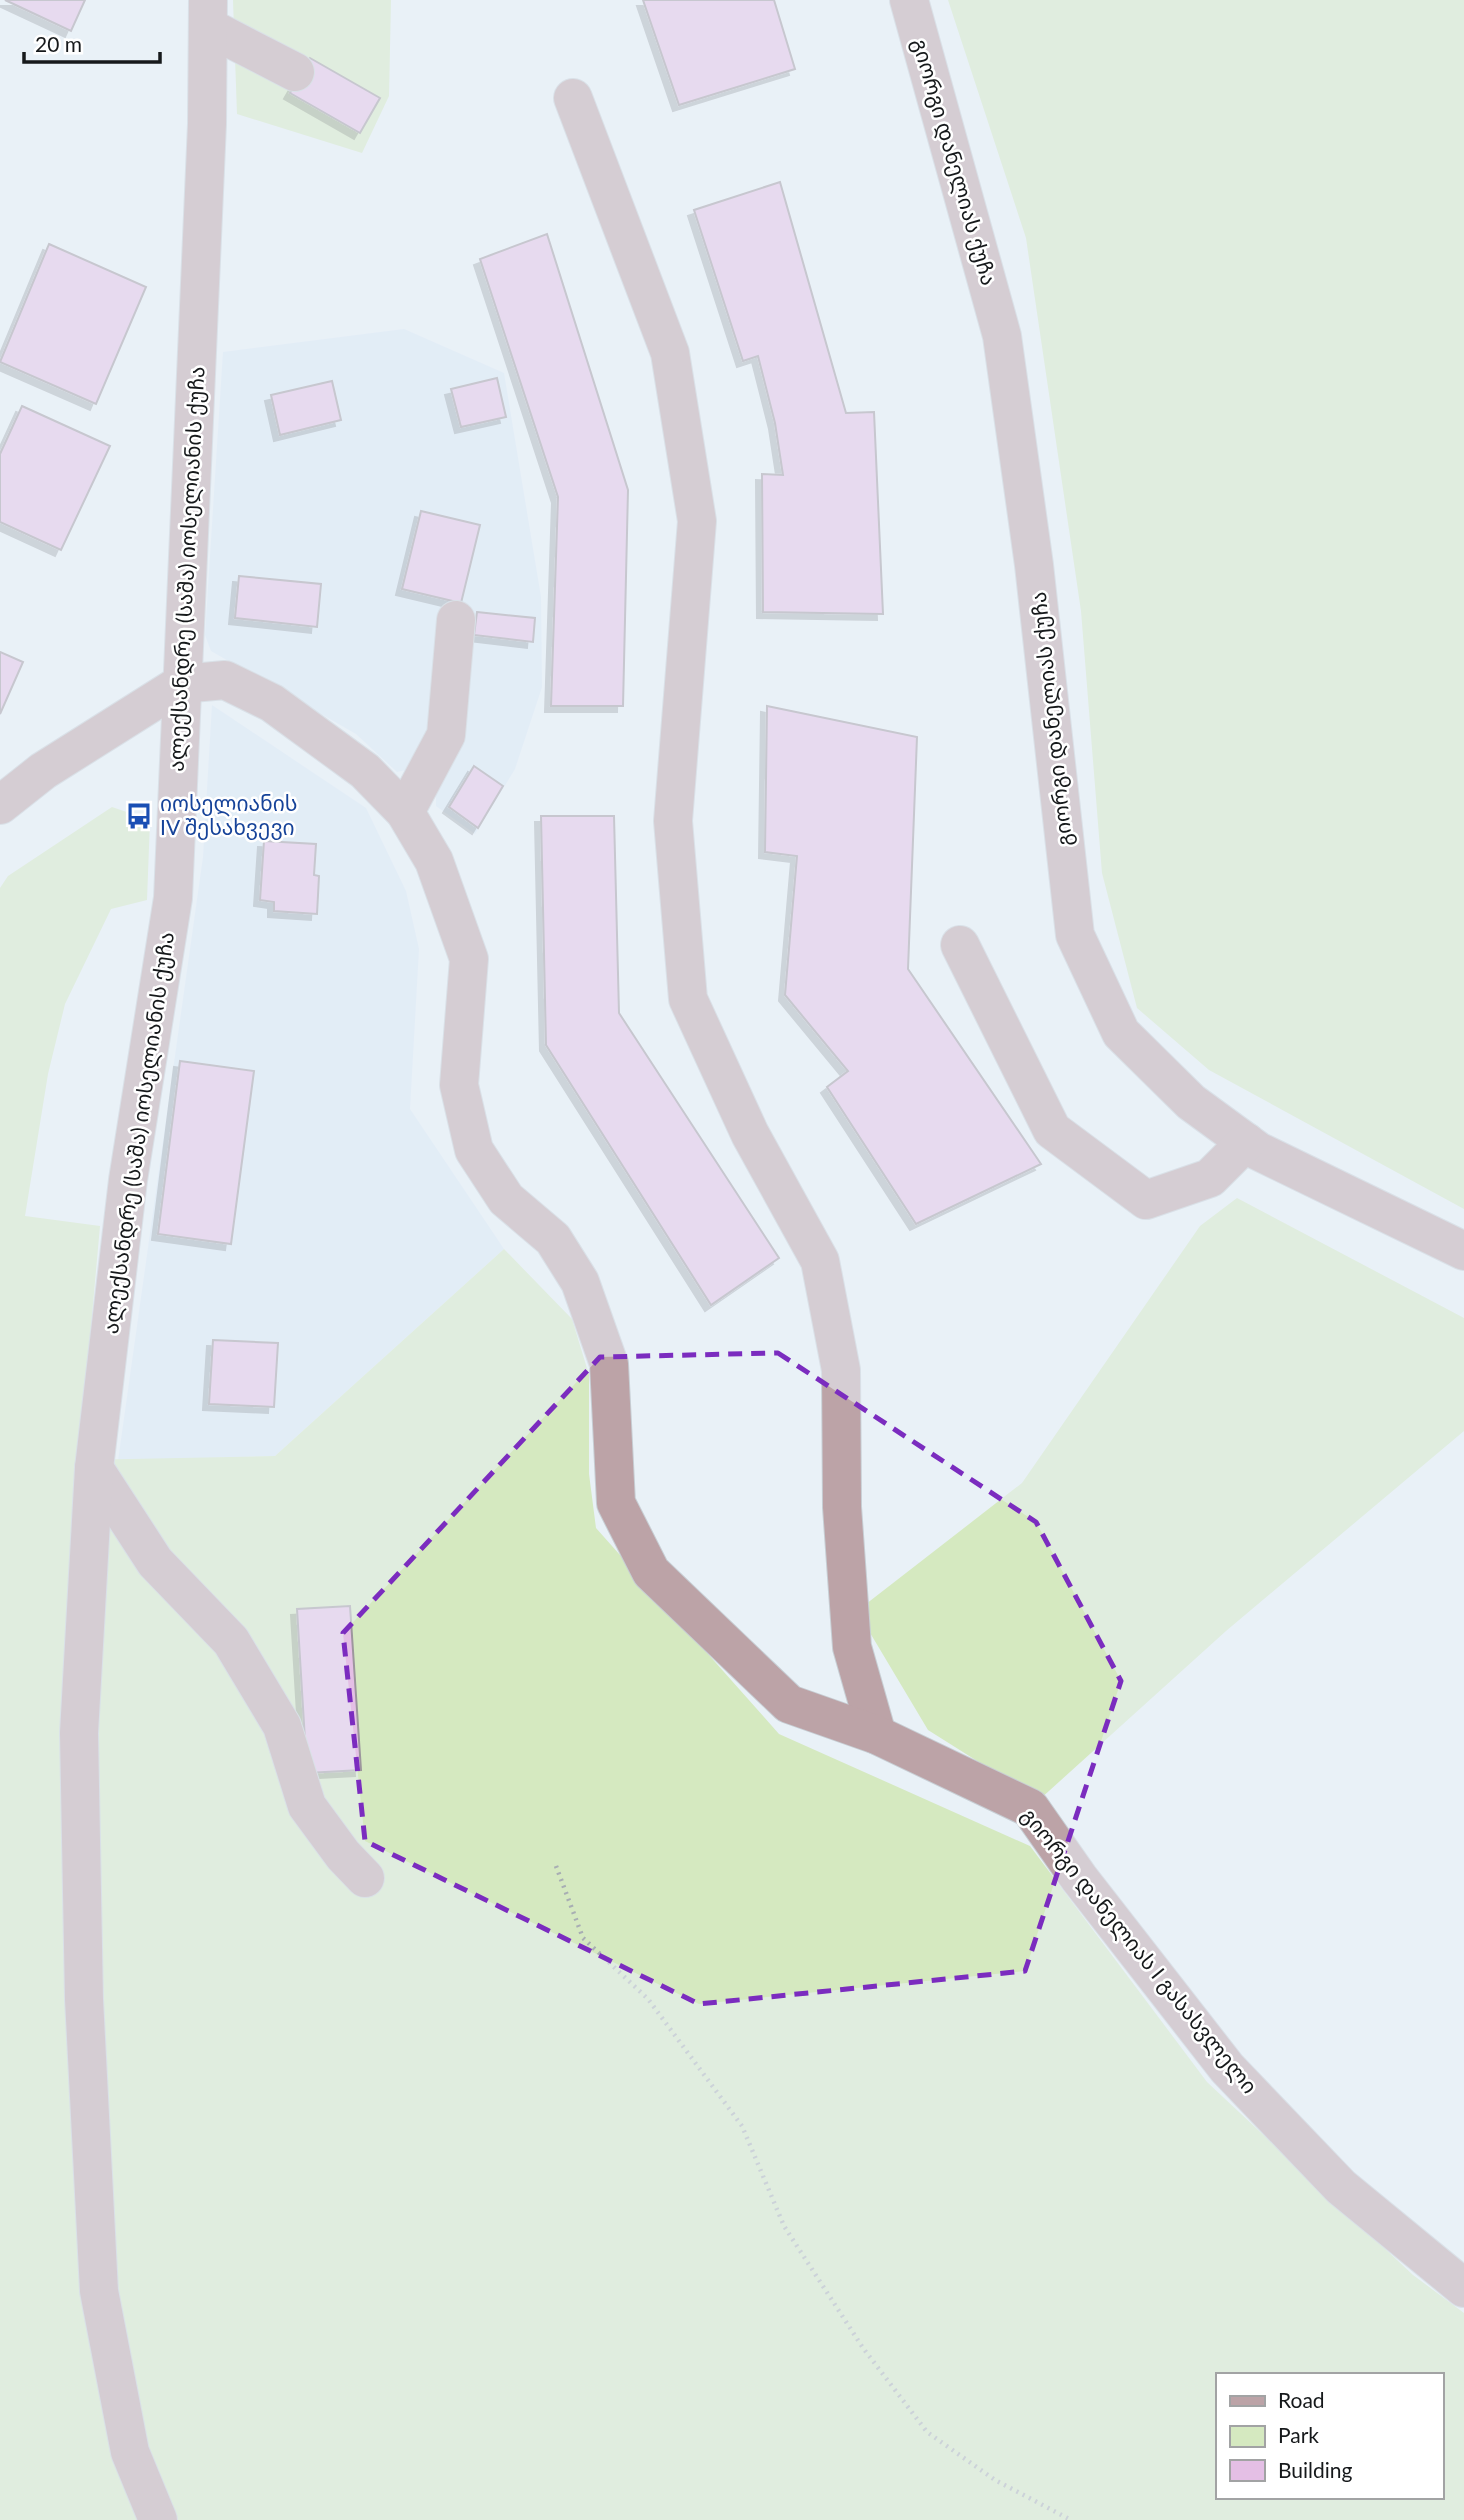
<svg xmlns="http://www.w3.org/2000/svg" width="1464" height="2520" font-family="Lato,'Noto Sans Georgian',sans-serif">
<defs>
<filter id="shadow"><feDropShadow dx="-6" dy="6" stdDeviation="0" flood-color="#0004"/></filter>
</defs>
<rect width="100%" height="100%" fill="#e9f1f7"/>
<g fill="#dae8f4">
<polygon points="404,329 504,373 541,597 542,687 515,769 475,834 436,806 436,792 410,769 397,772 356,734 211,651 205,635 223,352"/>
<polygon points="212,705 366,808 406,891 419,949 410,1109 504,1249 275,1456 118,1461 203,857"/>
</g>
<g fill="#d5e9c0" fill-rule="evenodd">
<polygon points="233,0 391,0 389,96 362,153 237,114"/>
<polygon points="948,0 1464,0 1464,1209 1209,1070 1137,1008 1102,873 1081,611 1026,238"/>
<path d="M112,807l38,13 -3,80 -36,9 -46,95 -17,70 -23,142 75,10 -21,234 196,-4 229,-207 68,70 17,56v99l7,54 183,206 251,112 177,236 206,193 51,38v207h-1464v-1632l8,-12zM1217,2375h224v122h-224z"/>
<polygon points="1237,1198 1464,1318 1464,1431 1226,1631 1039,1800 928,1730 857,1611 1022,1483 1200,1226"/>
</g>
<g fill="#e4bfe5" stroke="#9d969d" stroke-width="2" filter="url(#shadow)">
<polygon points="5,0 85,0 71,31"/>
<polygon points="643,0 774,0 795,69 679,105"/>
<polygon points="310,58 380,98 360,133 290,93"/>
<polygon points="780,182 846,413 874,412 883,614 763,612 762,474 783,475 775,423 758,356 743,361 694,210"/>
<polygon points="547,234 628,490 623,706 551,706 558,497 480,259"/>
<polygon points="49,244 146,287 96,404 0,362"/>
<polygon points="497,378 506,417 461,427 451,389"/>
<polygon points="332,381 341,420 280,435 271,395"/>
<polygon points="22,406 110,446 61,550 0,522 0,454"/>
<polygon points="421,511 480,525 461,603 402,589"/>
<polygon points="239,576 321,584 317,627 235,618"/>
<polygon points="477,612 535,618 533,642 474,635"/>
<polygon points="0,652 23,662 0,714"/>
<polygon points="767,706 917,737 908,969 1041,1164 916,1224 827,1087 848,1071 785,995 797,856 765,852"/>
<polygon points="474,766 503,786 478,828 449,807"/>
<polygon points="541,816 614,816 619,1013 779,1258 711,1305 546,1045"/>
<polygon points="264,841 316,844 314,875 319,876 317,914 274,911 274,902 260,900"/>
<polygon points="180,1061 254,1071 231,1244 158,1234"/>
<polygon points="213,1340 278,1343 274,1407 209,1404"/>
<polygon points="350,1606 361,1770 307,1773 297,1609"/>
</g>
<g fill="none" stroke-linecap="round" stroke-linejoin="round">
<g stroke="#c7ced4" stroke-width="40">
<g id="minor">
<polyline points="909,0 1002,336 1034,565 1075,935 1121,1033 1191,1102 1258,1151 1464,1251"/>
<polyline points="208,27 295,72"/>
<polyline points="573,98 670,353 697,521 673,821 688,999 750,1134 820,1261 841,1370 842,1507 852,1647 877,1735"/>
<polyline points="0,805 43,771 181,684 225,680 272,703 365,771 405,812 434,861 469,959 459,1085 474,1150 506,1199 553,1239 580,1282 609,1364 616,1503 651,1572 789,1704 877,1735 1030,1808 1079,1878 1227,2068 1341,2187 1464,2288"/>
<polyline points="405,812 446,735 456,620"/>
<polyline points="960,945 1052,1130 1146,1200 1210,1178 1246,1142"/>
<polyline points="94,1468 155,1562 231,1641 282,1726 307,1806 343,1855 365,1878"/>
<polyline points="158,2520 130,2452 99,2291 84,1999 79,1733 94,1468 128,1180 173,898 207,124 208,0"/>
</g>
</g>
<polyline stroke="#a8aeb3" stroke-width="4.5" stroke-dasharray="2 5" stroke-linecap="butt" points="556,1866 583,1938 648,1999 742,2126 784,2226 863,2348 927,2432 995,2480 1071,2520"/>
<use href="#minor" stroke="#bca3a7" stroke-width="38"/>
</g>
<path d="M0 0H1464V2520H0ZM778,1353l258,169 85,159 -96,290 -326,33 -334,-163 -22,-208 257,-276z" fill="#e9f1f7" fill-opacity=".55" fill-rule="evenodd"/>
<path fill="none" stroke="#7b2cbf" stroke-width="5" stroke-dasharray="14 9" stroke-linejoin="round" d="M778,1353l258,169 85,159 -96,290 -326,33 -334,-163 -22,-208 257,-276z"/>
<defs>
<g id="bus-bare" transform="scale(2.1)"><path d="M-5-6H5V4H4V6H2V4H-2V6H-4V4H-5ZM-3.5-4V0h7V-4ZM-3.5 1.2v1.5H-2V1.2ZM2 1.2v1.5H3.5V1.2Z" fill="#1a4fb4" stroke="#fff" stroke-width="2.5" paint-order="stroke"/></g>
</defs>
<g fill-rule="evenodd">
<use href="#bus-bare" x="139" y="816"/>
</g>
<g text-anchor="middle" stroke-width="5" stroke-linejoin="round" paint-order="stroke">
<g font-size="21" fill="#16191b" stroke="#fff">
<text transform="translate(954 162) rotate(74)" y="7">გიორგი დანელიას ქუჩა</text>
<text transform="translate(187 569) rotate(-87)" y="7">ალექსანდრე (საშა) იოსელიანის ქუჩა</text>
<text transform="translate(1052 719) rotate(-96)" y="7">გიორგი დანელიას ქუჩა</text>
<text transform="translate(139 1133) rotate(-82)" y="7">ალექსანდრე (საშა) იოსელიანის ქუჩა</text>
<text transform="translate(1139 1951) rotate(51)" y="7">გიორგი დანელიას I გასასვლელი</text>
</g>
<g font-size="21" fill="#164399" stroke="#fff" text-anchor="start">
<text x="160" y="811">იოსელიანის<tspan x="160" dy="24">IV შესახვევი</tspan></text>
</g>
</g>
<rect x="1216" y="2373" width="228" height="126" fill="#ffffff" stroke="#a2a3a4" stroke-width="2"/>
<rect x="1230" y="2396" width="35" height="10" fill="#bca3a7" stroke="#a2a3a4" stroke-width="2"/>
<text x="1278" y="2408" font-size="21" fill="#16191b">Road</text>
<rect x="1230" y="2426" width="35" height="21" fill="#d5e9c0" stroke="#a2a3a4" stroke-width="2"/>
<text x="1278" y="2443" font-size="21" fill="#16191b">Park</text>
<rect x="1230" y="2460" width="35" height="21" fill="#e4bfe5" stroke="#a2a3a4" stroke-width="2"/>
<text x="1278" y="2478" font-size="21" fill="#16191b">Building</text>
<path d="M24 52v10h136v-10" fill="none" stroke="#16191b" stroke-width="3.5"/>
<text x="35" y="52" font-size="21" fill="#16191b" stroke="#ffffff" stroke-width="5" paint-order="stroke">20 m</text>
</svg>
